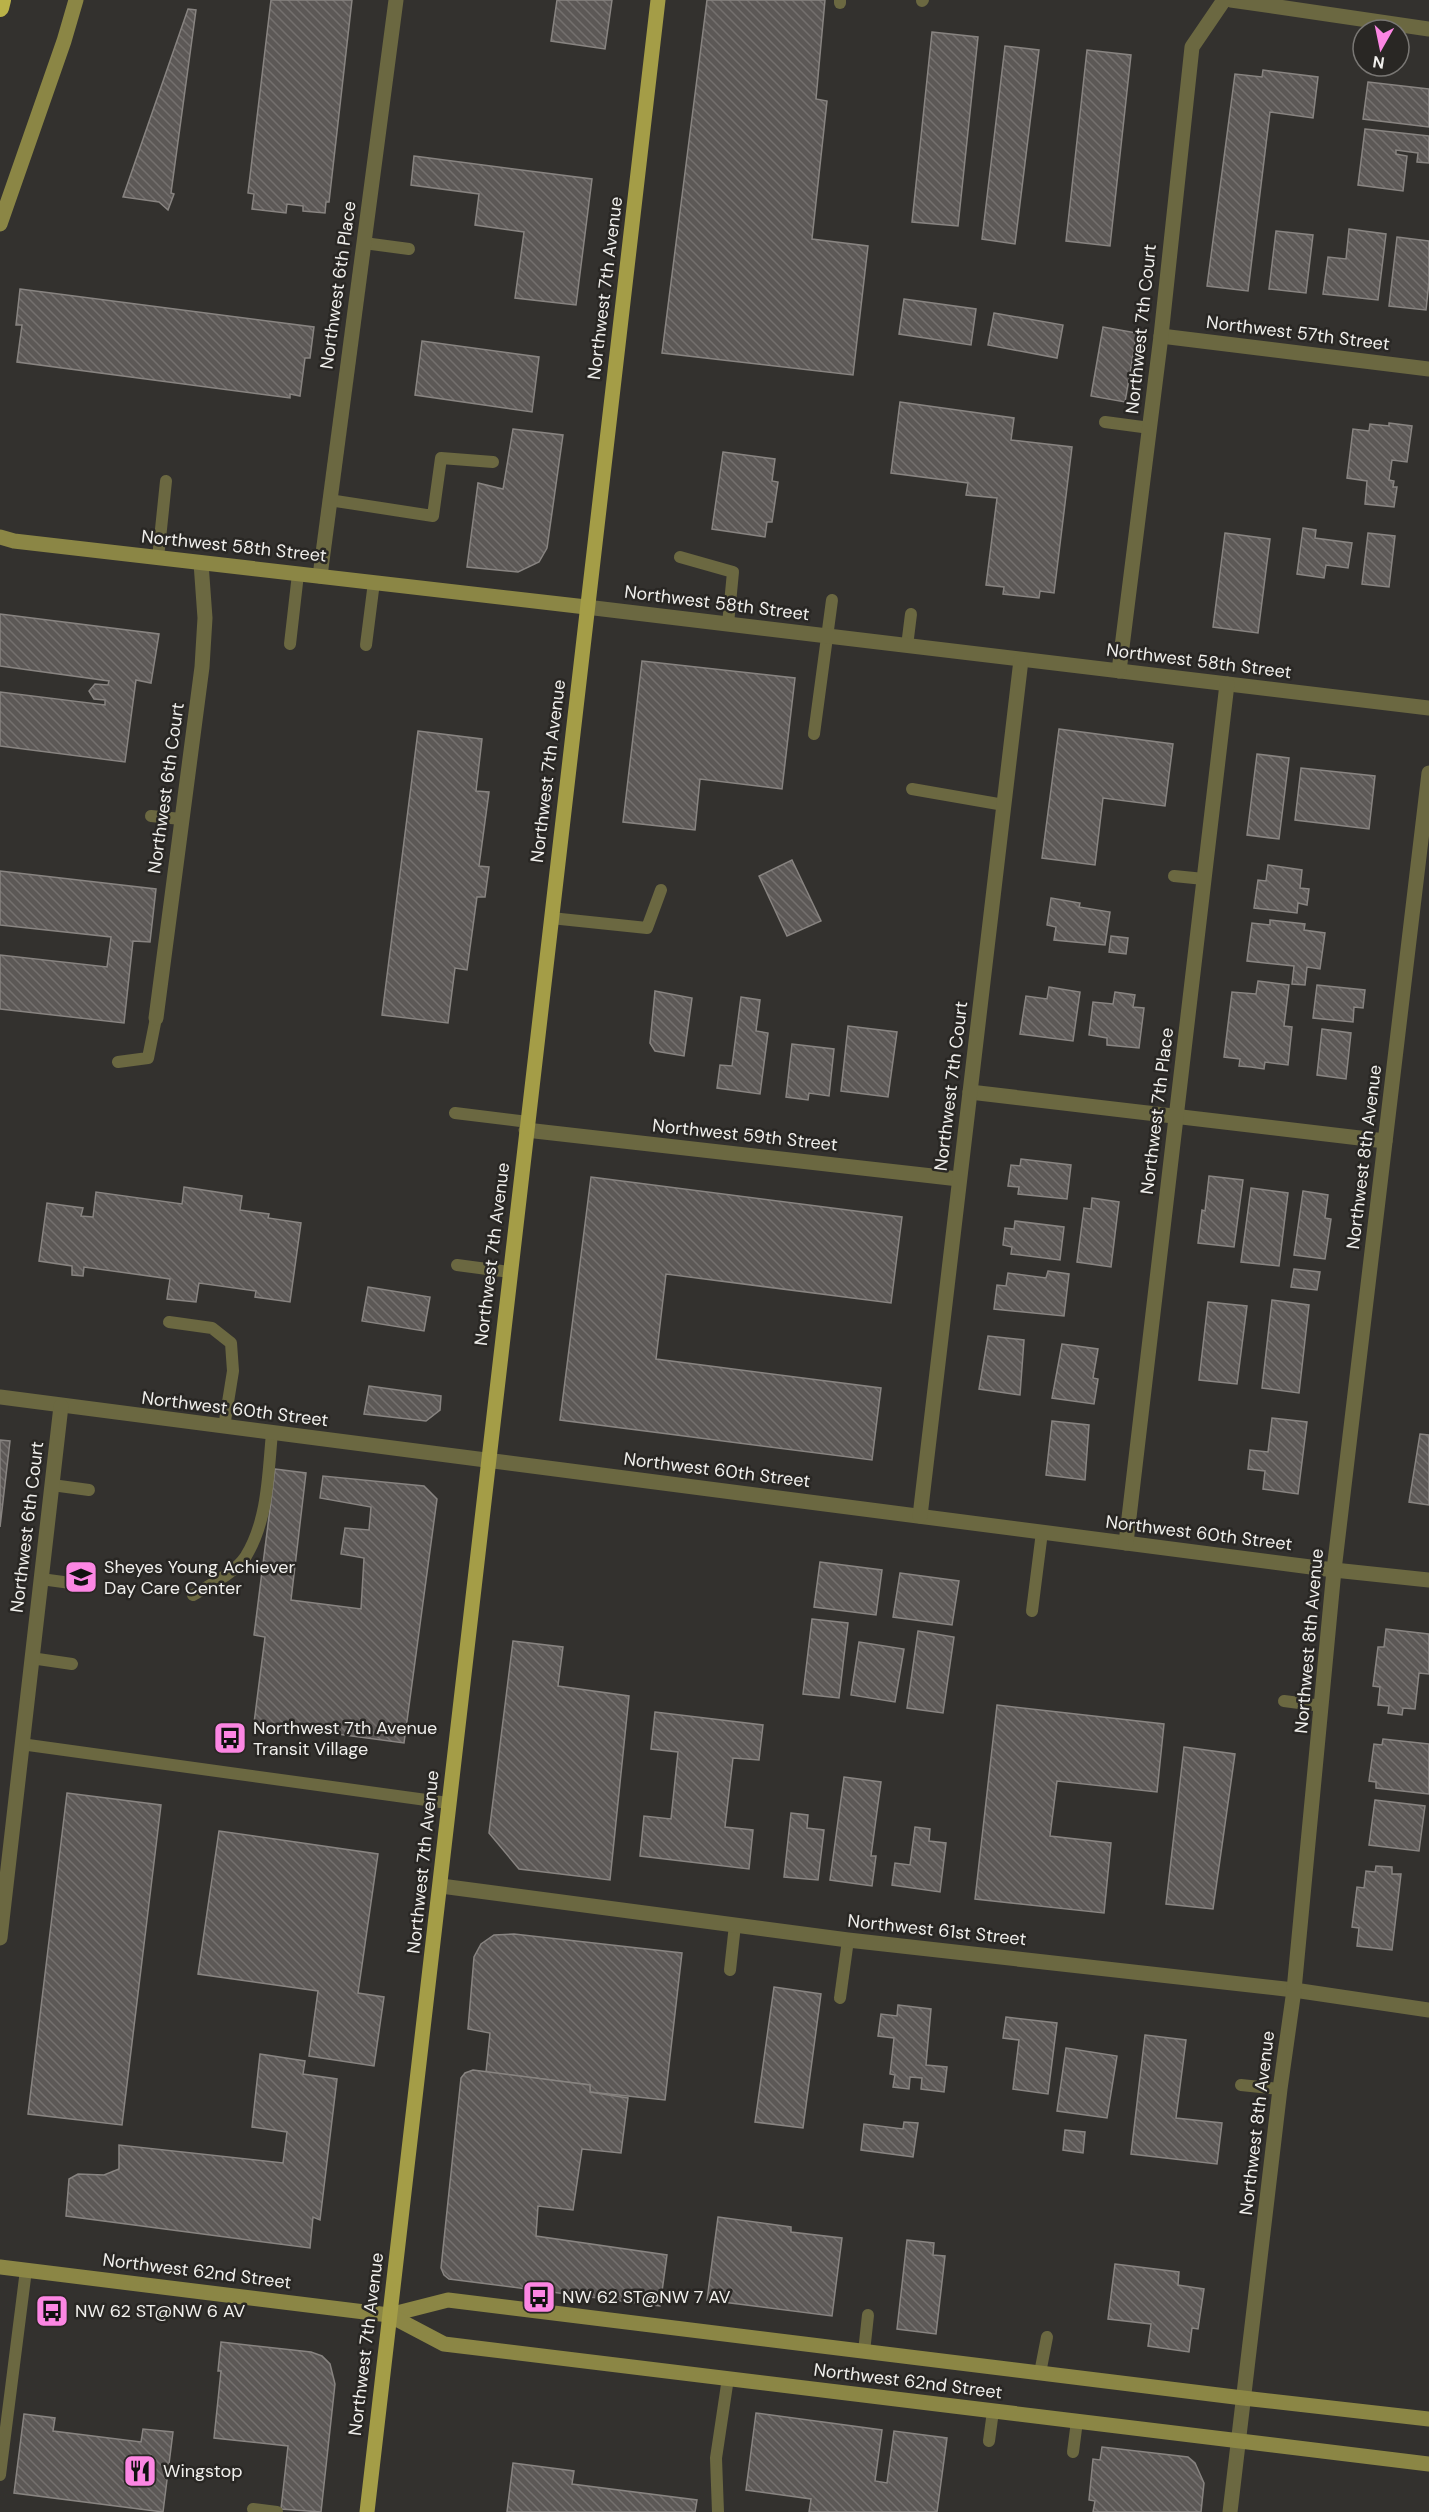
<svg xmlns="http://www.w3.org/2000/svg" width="1429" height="2512" font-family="'DM Sans',sans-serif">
<defs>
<pattern id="building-back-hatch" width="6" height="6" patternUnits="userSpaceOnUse" patternTransform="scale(1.5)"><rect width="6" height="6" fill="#5c5856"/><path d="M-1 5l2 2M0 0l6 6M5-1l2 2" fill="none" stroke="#74706e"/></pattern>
</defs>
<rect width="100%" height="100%" fill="#33312e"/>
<g fill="url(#building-back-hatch)" stroke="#888481" stroke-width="1.5">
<polygon points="271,0 352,0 329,202 326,202 325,213 303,211 303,206 287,204 286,213 252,209 254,194 248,193"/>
<polygon points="557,0 612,0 605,49 551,41"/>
<polygon points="707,0 825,0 816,99 827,101 812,239 868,246 853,375 662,353"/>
<polygon points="188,9 196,10 171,193 174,194 168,210 159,202 123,197"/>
<polygon points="932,32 978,37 958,226 912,222"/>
<polygon points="1005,46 1039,50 1015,244 982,239"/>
<polygon points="1087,50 1131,55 1110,246 1066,241"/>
<polygon points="1263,70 1318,77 1313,118 1270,112 1248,291 1207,286 1235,74 1262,77"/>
<polygon points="1368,82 1429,89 1429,127 1363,119"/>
<polygon points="1365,129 1429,136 1429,163 1417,162 1418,153 1396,150 1396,154 1407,156 1403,191 1358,185"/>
<polygon points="414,156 592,179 576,305 515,298 524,232 475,225 479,194 411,185"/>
<polygon points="1349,229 1386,234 1378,300 1323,294 1328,257 1346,259"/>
<polygon points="1276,231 1313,235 1306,293 1269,289"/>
<polygon points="1397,237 1429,241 1429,282 1426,310 1389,306"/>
<polygon points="20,289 314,327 310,358 305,358 300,396 290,394 290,398 17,362 22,325 16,325"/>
<polygon points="904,299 976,309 971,345 899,334"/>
<polygon points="994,313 1063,325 1057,358 988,345"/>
<polygon points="1103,327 1137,333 1125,402 1091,396"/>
<polygon points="422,341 539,357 532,412 415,395"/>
<polygon points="900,402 1014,418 1011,440 1072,447 1054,593 1040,591 1039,598 1003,594 1004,587 986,585 997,498 966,495 968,483 891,473"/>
<polygon points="1389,423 1412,426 1407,462 1392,460 1389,480 1394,481 1393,487 1397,487 1394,507 1365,504 1367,481 1347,478 1353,429 1369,431 1370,424 1389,426"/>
<polygon points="513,429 563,435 547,548 539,562 518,572 467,567 478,483 503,489"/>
<polygon points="723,452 775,459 772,481 778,482 772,522 767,522 765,537 712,529"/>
<polygon points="1303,528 1316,530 1315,538 1352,543 1348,568 1326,565 1324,578 1297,574"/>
<polygon points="1225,533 1270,539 1258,633 1213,627"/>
<polygon points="1368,533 1395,536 1389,587 1362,584"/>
<polygon points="0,614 159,634 151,683 136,680 125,762 0,746 0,692 105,705 105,700 94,699 89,691 95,684 108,685 109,681 0,666"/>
<polygon points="642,661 795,678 782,789 700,779 695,830 623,822"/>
<polygon points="1059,729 1173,744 1165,806 1103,798 1095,865 1042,858"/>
<polygon points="418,731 482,739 476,791 489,792 479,866 489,867 485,897 477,897 467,970 455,968 448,1023 382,1015"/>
<polygon points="1257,754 1289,758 1279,839 1247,835"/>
<polygon points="1301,768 1375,776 1369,829 1295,820"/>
<polygon points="792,860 821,921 787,936 759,876"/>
<polygon points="1268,865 1302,870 1300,888 1309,889 1307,905 1298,903 1297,913 1254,908 1258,880 1266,881"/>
<polygon points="0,871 156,889 150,942 133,941 124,1023 0,1009 0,955 107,967 111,937 0,925"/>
<polygon points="1051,898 1080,903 1079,907 1110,912 1105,945 1054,940 1056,927 1047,925"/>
<polygon points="1270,920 1305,924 1304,930 1325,933 1320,969 1307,967 1305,985 1292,984 1294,966 1247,961 1252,923 1270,925"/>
<polygon points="1111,936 1128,938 1126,954 1109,952"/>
<polygon points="1258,981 1289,985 1284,1026 1292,1027 1288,1065 1265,1062 1264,1069 1251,1067 1239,1066 1240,1059 1224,1057 1232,992 1256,994"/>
<polygon points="1317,985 1365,990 1363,1008 1354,1007 1353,1022 1313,1018"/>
<polygon points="1049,987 1080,992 1073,1041 1020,1034 1026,996 1047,999"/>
<polygon points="655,991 692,998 684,1056 655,1051 650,1043"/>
<polygon points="1115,992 1135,995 1133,1007 1144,1008 1139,1048 1107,1045 1107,1038 1089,1035 1093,1002 1113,1004"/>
<polygon points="741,997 760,1000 756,1031 768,1033 760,1094 717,1088 720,1065 732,1066"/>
<polygon points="848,1026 897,1032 888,1097 841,1091"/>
<polygon points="1322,1029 1351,1033 1346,1079 1317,1075"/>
<polygon points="792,1044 834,1049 829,1096 809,1093 808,1100 786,1097"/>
<polygon points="1021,1159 1071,1165 1067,1199 1018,1194 1019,1187 1008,1186 1011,1165 1020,1166"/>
<polygon points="1209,1176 1243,1180 1234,1247 1198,1243 1202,1210 1205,1211"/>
<polygon points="591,1177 902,1217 891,1303 666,1274 656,1359 881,1388 872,1460 560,1420"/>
<polygon points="184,1187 242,1196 240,1210 269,1214 268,1218 301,1223 290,1302 255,1297 256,1291 199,1283 196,1302 167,1299 170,1279 84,1267 83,1276 72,1275 72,1266 39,1261 47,1203 83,1208 81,1216 93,1217 96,1192 182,1204"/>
<polygon points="1251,1188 1288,1193 1279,1266 1241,1262"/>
<polygon points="1303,1191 1328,1195 1325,1218 1331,1219 1325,1259 1294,1255"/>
<polygon points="1092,1198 1119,1202 1111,1267 1077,1262 1084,1208 1091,1209"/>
<polygon points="1015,1221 1064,1227 1060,1260 1011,1254 1012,1247 1003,1245 1004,1236 1005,1228 1014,1229"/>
<polygon points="1294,1269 1320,1272 1317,1290 1291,1287"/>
<polygon points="1048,1271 1069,1274 1064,1316 994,1309 997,1285 1006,1286 1008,1273 1046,1278"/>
<polygon points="368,1287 430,1297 424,1331 362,1321"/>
<polygon points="1272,1300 1309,1305 1299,1393 1262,1388"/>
<polygon points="1208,1302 1247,1306 1237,1384 1199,1380"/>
<polygon points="988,1336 1024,1340 1020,1395 979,1389"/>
<polygon points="1062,1344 1098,1349 1093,1378 1098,1379 1094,1404 1052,1398"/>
<polygon points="369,1386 441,1396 440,1410 426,1421 364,1414"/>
<polygon points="1272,1418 1307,1422 1298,1494 1263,1489 1265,1471 1248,1469 1250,1450 1268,1452"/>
<polygon points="1052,1421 1089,1425 1085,1480 1046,1475"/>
<polygon points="1420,1434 1429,1435 1429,1505 1409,1502"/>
<polygon points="0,1440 10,1441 0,1527"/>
<polygon points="275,1469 306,1473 291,1600 361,1609 364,1558 341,1554 345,1528 369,1530 371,1507 320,1498 323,1476 424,1486 437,1499 404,1743 254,1723 265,1637 254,1635"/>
<polygon points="820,1562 882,1570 876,1615 814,1607"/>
<polygon points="900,1573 959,1581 952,1625 893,1617"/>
<polygon points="812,1619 848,1623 839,1698 803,1694"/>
<polygon points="1386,1629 1429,1634 1429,1674 1419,1673 1415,1709 1403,1708 1402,1715 1388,1713 1389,1706 1378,1705 1380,1687 1373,1686 1378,1647 1384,1647"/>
<polygon points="918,1631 954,1637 943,1713 907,1708"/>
<polygon points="513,1641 563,1647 558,1686 629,1696 610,1880 519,1869 489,1833"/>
<polygon points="859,1642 904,1649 895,1702 851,1695"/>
<polygon points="997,1705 1164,1724 1157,1792 1057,1781 1050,1836 1111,1843 1104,1913 975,1899"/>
<polygon points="655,1712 763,1725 759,1760 733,1758 725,1827 753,1830 749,1869 640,1856 644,1816 671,1819 678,1752 651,1749"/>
<polygon points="1383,1739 1429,1744 1429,1794 1376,1788 1376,1782 1369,1781 1374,1744 1382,1745"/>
<polygon points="1184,1747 1235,1754 1213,1909 1166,1904"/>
<polygon points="844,1777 881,1782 871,1856 876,1856 872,1886 830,1880"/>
<polygon points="67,1793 161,1805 122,2125 28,2114"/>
<polygon points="1375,1800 1425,1806 1419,1851 1369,1845"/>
<polygon points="791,1813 808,1815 807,1828 824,1830 818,1880 784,1877"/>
<polygon points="915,1827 930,1829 929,1841 946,1843 940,1892 892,1885 895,1863 910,1865"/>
<polygon points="219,1831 378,1854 358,1993 384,1997 374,2066 309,2056 318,1991 198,1974"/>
<polygon points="1376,1866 1392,1867 1392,1874 1401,1874 1392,1950 1357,1946 1359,1928 1352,1927 1357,1887 1364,1888 1366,1871 1375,1872"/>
<polygon points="514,1934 682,1953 665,2100 590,2092 590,2085 486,2072 490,2033 468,2029 474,1957 481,1944 494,1935"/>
<polygon points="774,1987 821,1994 803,2128 755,2122"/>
<polygon points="898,2005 931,2009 926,2065 947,2067 944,2092 921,2089 922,2078 910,2077 909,2089 893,2087 895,2075 890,2074 894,2038 878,2036 881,2014 897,2016"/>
<polygon points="1006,2017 1057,2023 1048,2094 1013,2089 1019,2040 1003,2038"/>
<polygon points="1145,2035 1186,2040 1176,2118 1222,2123 1217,2164 1131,2154"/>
<polygon points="1066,2048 1117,2056 1107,2118 1057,2111"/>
<polygon points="260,2054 305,2061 303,2074 337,2079 320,2220 313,2217 310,2248 66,2216 69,2179 78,2174 104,2175 119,2169 119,2145 283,2163 287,2132 252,2127"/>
<polygon points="473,2070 590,2085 590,2092 628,2098 621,2153 582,2149 573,2210 538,2206 536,2236 667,2255 660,2306 449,2279 444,2275 441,2268 461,2078 465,2073"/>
<polygon points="904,2122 918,2123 913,2157 861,2150 864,2124 903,2129"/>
<polygon points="1065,2130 1085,2132 1083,2153 1063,2150"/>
<polygon points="718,2217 791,2227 791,2232 842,2238 832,2316 707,2300"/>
<polygon points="907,2240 934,2243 933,2255 945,2256 936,2334 897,2329"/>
<polygon points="1115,2264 1179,2272 1178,2285 1204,2289 1198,2329 1192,2328 1189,2352 1148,2346 1151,2324 1108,2319"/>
<polygon points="221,2342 311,2352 322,2356 330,2364 335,2384 321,2512 281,2509 288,2446 214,2438 221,2371 218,2371"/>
<polygon points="756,2413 882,2430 875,2481 887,2483 894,2431 947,2438 937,2512 809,2512 811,2499 746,2490"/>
<polygon points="24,2414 55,2418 53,2431 141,2442 143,2429 173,2432 163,2512 14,2493"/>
<polygon points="1102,2447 1188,2457 1195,2463 1204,2483 1201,2512 1093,2512 1095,2501 1089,2500 1093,2459 1100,2460"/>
<polygon points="513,2463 574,2471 572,2484 697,2500 695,2512 507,2512"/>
</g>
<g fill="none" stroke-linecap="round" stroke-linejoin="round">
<g stroke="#6b6841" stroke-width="12">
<polyline points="922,1 923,0"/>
<polyline points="840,3 840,0"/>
<polyline points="364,243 409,249"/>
<polyline points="1105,422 1150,428"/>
<polyline points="329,500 433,516 441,458 493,462"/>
<polyline points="680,557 733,572 728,624"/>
<polyline points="158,558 166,481"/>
<polyline points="290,644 298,574"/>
<polyline points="366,645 374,582"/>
<polyline points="907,646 911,614"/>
<polyline points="814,734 832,600"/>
<polyline points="912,789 1004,805"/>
<polyline points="151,816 181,819"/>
<polyline points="1174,876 1204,879"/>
<polyline points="551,918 647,928 661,890"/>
<polyline points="118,1062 148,1058 156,1018"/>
<polyline points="455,1113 528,1122"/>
<polyline points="457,1265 510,1272"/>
<polyline points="169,1322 212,1328 231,1343 233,1371 224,1427"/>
<polyline points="52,1485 89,1490"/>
<polyline points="41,1579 78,1584"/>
<path d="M193,1595c17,-10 42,-22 53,-39 22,-36 22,-82 26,-123"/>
<polyline points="1032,1611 1042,1532"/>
<polyline points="31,1658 72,1664"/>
<polyline points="1284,1701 1322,1706"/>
<polyline points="21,1744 448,1803"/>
<polyline points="730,1970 735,1925"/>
<polyline points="840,1998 848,1940"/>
<polyline points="1241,2085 1280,2089"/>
<polyline points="864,2352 868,2315"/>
<polyline points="1040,2373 1047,2337"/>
<polyline points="989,2441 993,2411"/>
<polyline points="1073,2452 1077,2421"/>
<polyline points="0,2475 26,2270"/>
<polyline points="253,2509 277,2512"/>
<polyline points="718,2512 716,2458 728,2378"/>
</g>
<g stroke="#6b6841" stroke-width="15">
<polyline points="1231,0 1429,29"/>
<polyline points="1161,336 1429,369"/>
<polyline points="320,576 396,0"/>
<polyline points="586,607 1429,708"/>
<polyline points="1119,671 1161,336 1192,47 1224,0"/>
<polyline points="156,1018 202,667 205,618 201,563"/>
<polyline points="970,1092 1385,1141"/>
<polyline points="526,1130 959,1179"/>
<polyline points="0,1397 1334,1570 1429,1580"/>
<polyline points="920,1516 1021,660"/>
<polyline points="1126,1543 1227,684"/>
<polyline points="441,1886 848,1940 1294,1990 1429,2010"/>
<polyline points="0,1938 61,1406"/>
<polyline points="1230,2512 1280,2089 1294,1990 1334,1570 1429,773"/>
</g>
<g stroke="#8b8645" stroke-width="15">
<polyline points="0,224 64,41 76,0"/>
<polyline points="0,537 14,541 586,607"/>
<polyline points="0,2267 389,2315 448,2300 1243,2398 1429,2419"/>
<polyline points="389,2315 444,2344 1429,2464"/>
</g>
<polyline stroke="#a49d47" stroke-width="15" points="367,2512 658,0"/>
<polyline stroke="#bab248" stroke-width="18" points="0,8 2,0"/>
</g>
<defs>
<g id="school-square" transform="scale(1.725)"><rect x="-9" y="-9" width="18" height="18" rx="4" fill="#fc86e3" stroke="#292724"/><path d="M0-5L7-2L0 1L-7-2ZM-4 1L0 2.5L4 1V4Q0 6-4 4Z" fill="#111"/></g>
<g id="bus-square" transform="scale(1.725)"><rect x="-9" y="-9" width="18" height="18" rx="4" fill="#fc86e3" stroke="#292724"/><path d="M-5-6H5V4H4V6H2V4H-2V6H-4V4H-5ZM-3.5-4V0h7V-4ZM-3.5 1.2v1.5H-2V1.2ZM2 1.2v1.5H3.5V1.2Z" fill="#111"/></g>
<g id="restaurant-square" transform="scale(1.725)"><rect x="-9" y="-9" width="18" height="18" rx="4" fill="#fc86e3" stroke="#292724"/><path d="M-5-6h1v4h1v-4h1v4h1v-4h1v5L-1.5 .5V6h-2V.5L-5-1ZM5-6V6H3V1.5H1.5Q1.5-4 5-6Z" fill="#111"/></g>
</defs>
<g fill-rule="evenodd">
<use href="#school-square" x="81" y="1577"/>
<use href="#bus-square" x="230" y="1738"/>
<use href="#bus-square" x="539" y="2297"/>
<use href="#bus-square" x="52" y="2311"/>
<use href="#restaurant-square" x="140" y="2471"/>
</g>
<g text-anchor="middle" stroke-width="5" stroke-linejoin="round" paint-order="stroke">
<g font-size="18" fill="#f0efec" stroke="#292724">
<text transform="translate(338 285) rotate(-82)" y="6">Northwest 6th Place</text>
<text transform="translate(605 288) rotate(-83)" y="6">Northwest 7th Avenue</text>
<text transform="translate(1141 329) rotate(-84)" y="6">Northwest 7th Court</text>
<text transform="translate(1298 333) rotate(7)" y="6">Northwest 57th Street</text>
<text transform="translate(234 546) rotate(6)" y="6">Northwest 58th Street</text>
<text transform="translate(717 603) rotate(7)" y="6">Northwest 58th Street</text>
<text transform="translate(1199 661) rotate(7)" y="6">Northwest 58th Street</text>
<text transform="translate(548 771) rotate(-83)" y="6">Northwest 7th Avenue</text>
<text transform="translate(166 788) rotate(-82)" y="6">Northwest 6th Court</text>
<text transform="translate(951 1086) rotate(-83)" y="6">Northwest 7th Court</text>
<text transform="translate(1157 1111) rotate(-83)" y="6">Northwest 7th Place</text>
<text transform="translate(745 1135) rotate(6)" y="6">Northwest 59th Street</text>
<text transform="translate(1364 1157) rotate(-83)" y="6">Northwest 8th Avenue</text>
<text transform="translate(492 1254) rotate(-83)" y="6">Northwest 7th Avenue</text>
<text transform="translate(235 1409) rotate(7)" y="6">Northwest 60th Street</text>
<text transform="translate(717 1470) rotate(7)" y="6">Northwest 60th Street</text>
<text transform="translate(27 1527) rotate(-83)" y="6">Northwest 6th Court</text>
<text transform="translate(1199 1533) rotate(7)" y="6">Northwest 60th Street</text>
<text transform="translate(1309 1641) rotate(-85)" y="6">Northwest 8th Avenue</text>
<text transform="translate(423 1862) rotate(-84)" y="6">Northwest 7th Avenue</text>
<text transform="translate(937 1930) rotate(6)" y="6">Northwest 61st Street</text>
<text transform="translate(1257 2123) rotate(-83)" y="6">Northwest 8th Avenue</text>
<text transform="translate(197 2271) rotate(7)" y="6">Northwest 62nd Street</text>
<text transform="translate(366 2344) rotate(-83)" y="6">Northwest 7th Avenue</text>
<text transform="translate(908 2381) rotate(7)" y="6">Northwest 62nd Street</text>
</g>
<g font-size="18" fill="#f0efec" stroke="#292724" text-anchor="start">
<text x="104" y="1573">Sheyes Young Achiever<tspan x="104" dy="21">Day Care Center</tspan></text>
<text x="253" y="1734">Northwest 7th Avenue<tspan x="253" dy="21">Transit Village</tspan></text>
<text x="562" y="2303">NW 62 ST@NW 7 AV</text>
<text x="75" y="2317">NW 62 ST@NW 6 AV</text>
<text x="163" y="2477">Wingstop</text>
</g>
</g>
<g transform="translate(1381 48) rotate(189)"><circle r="28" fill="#292724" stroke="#797774" stroke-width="1.5"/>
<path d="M0-4.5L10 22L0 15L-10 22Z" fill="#fc86e3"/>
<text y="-9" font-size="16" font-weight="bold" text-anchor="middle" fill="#f0efec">N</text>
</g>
</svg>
